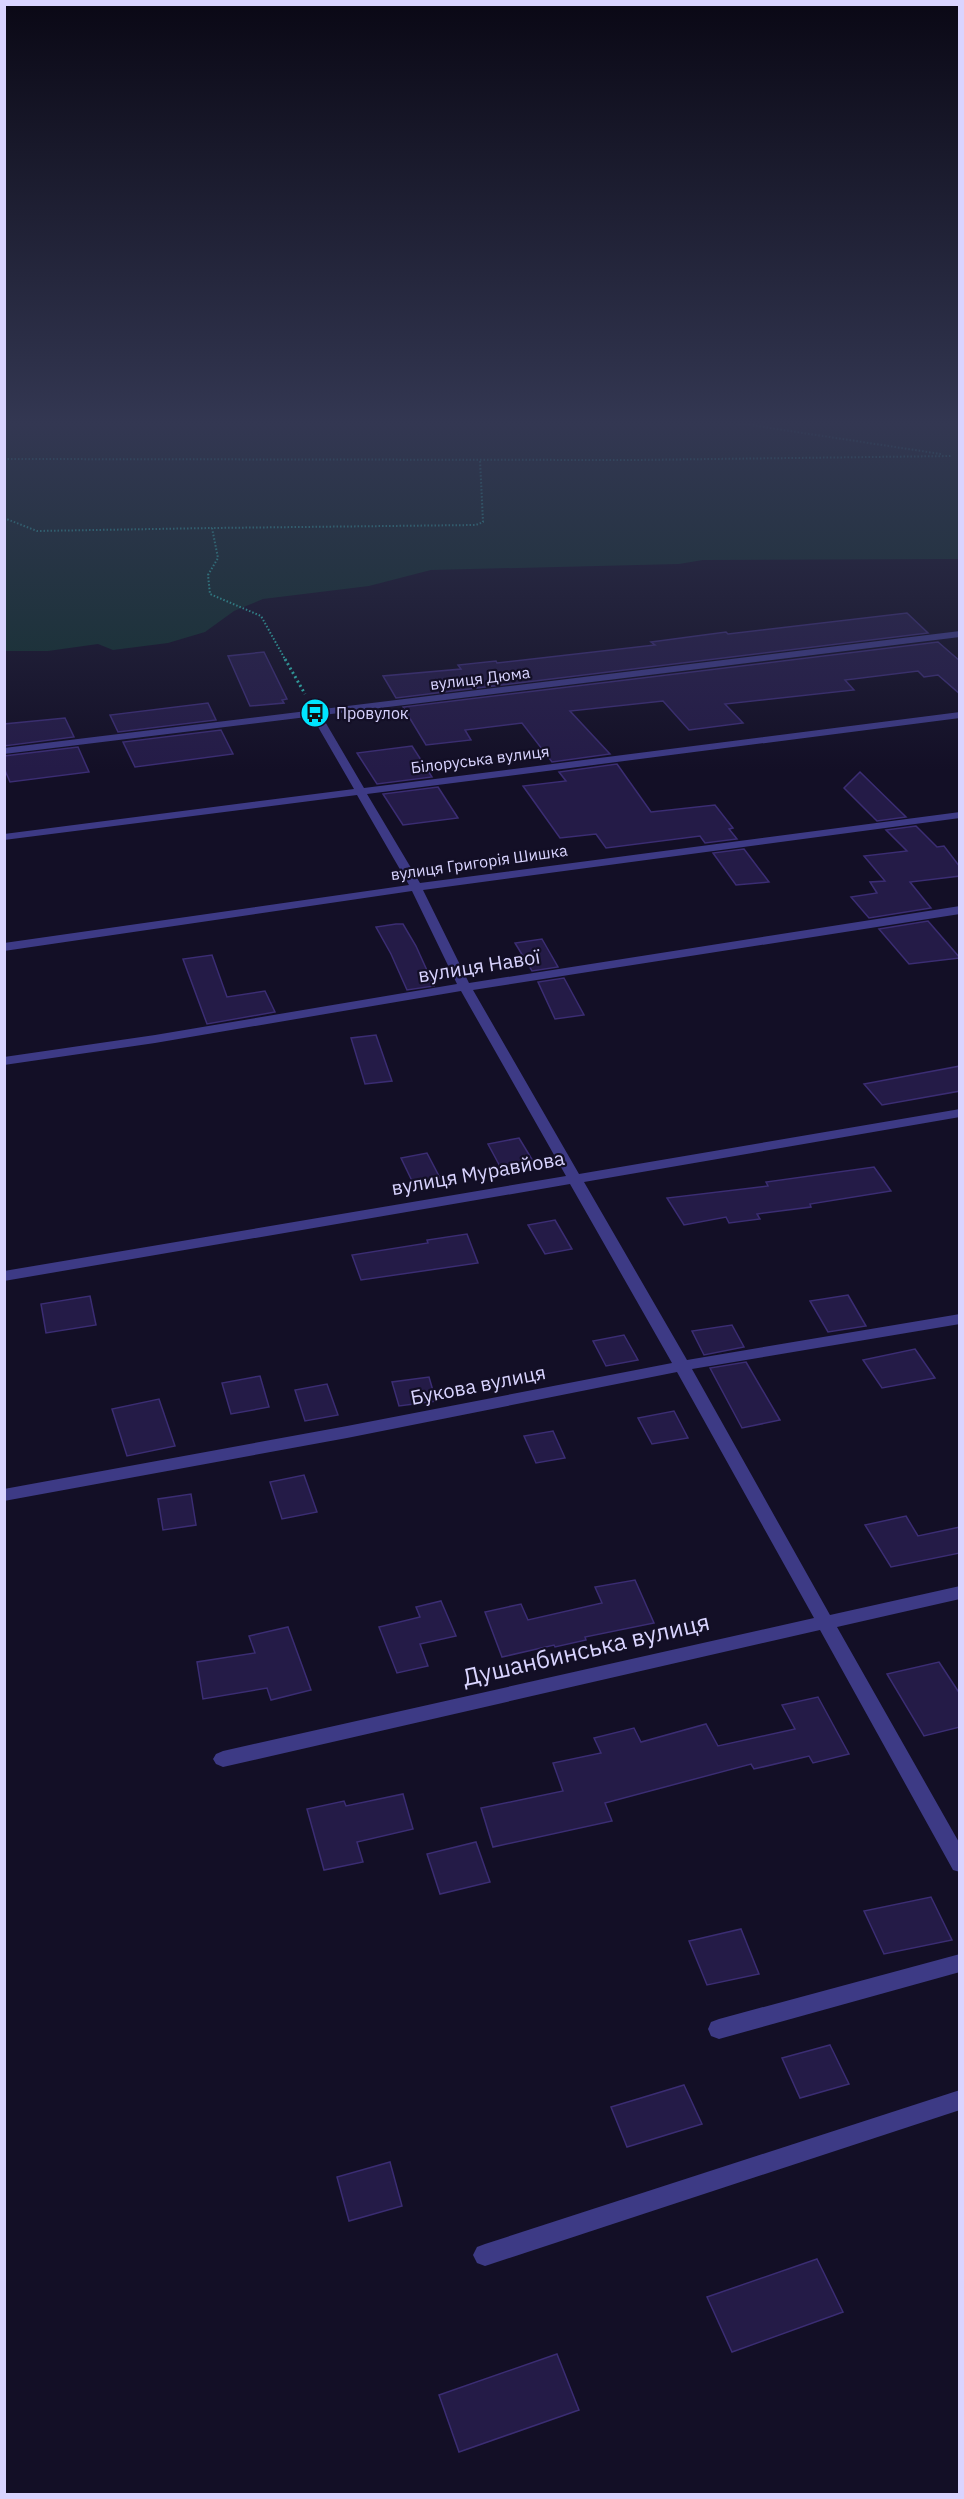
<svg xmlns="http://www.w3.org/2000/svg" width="964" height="2499" font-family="'IBM Plex Sans',sans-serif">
<rect width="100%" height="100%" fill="#130f26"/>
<polygon fill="#12302f" points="4,420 959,420 959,559 703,560 679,564 431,570 369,586 263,599 234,611 205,632 168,643 113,650 98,644 48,651 5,651"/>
<g fill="#241b47" stroke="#3b2d73" stroke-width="1.5">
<polygon points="907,613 928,633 396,698 383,676 461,669 458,665 496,661 497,663 655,645 651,642 726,632 728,634"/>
<polygon points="938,642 960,661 960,694 938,675 924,677 918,671 845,680 854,690 725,704 743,723 689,730 663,701 570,711 610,754 552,762 522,723 465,730 471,740 426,745 403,707"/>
<polygon points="264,652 287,699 282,700 284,703 250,706 228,656"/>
<polygon points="208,703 216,720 118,732 110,715"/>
<polygon points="65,718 74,737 4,746 4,724"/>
<polygon points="221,730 233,754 135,767 123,742"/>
<polygon points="412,746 432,777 377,784 357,753"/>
<polygon points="78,747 89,772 10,782 4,768 4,756"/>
<polygon points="617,764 651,812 715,805 733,828 729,829 737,839 705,843 700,836 606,848 596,834 560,838 523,786 566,781 559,772"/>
<polygon points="860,772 906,817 877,821 844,788"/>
<polygon points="438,787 458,818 403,825 383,794"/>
<polygon points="916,826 937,847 944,846 960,867 960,876 910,882 931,908 869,918 851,897 877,893 870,882 885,881 864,856 907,851 886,830"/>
<polygon points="744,849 769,882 736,885 713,853"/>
<polygon points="928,921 960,958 909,964 879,929"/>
<polygon points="396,924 403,924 416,946 434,986 407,990 391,954 376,927"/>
<polygon points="542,939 558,967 532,971 515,943"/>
<polygon points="212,955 227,997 265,991 275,1012 207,1024 183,959"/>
<polygon points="564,978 584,1015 555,1019 538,982"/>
<polygon points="376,1035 392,1081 365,1084 351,1038"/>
<polygon points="960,1066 960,1091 882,1105 864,1084"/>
<polygon points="519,1138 536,1166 503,1172 488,1144"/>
<polygon points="427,1153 440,1178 413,1183 401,1158"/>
<polygon points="874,1167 891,1191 810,1204 811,1207 757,1214 760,1219 729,1223 726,1217 684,1225 667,1198 768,1186 766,1182"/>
<polygon points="555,1220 572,1249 545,1254 528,1225"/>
<polygon points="467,1234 478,1263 361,1280 352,1255 428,1243 427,1240"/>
<polygon points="848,1295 866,1326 828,1332 810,1301"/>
<polygon points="90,1296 96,1325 46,1333 41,1304"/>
<polygon points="732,1325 744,1347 704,1355 692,1331"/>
<polygon points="624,1335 638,1360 606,1366 593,1341"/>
<polygon points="915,1349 935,1378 882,1388 863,1360"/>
<polygon points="746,1362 780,1420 742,1428 710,1368"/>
<polygon points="260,1376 269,1407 231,1414 222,1383"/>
<polygon points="429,1377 436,1401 399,1406 392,1382"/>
<polygon points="327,1384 338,1415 305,1421 295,1390"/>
<polygon points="159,1399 175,1446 127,1456 112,1409"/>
<polygon points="674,1411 688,1438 652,1444 638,1418"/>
<polygon points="553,1431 565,1458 536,1463 524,1436"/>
<polygon points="304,1475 317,1512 282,1519 270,1482"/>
<polygon points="191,1494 196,1525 163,1530 158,1499"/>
<polygon points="906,1516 918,1536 960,1527 960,1553 891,1567 865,1525"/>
<polygon points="635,1580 654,1623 585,1637 586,1640 555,1647 554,1645 502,1657 485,1612 521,1604 528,1620 602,1603 595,1587"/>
<polygon points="441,1601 456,1636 420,1644 428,1666 397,1673 379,1627 420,1617 416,1607"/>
<polygon points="288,1627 311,1690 271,1700 267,1688 203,1699 197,1662 255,1653 249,1636"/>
<polygon points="939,1662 960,1694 960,1727 924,1736 887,1674"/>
<polygon points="818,1697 849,1754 813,1763 809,1756 754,1769 751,1764 605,1803 612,1821 493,1847 481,1808 563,1791 553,1763 601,1753 594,1738 634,1728 641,1742 706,1724 718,1746 795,1729 782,1705"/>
<polygon points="403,1794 413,1829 357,1842 363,1862 324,1870 307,1809 344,1801 346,1806"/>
<polygon points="476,1842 490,1882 440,1894 427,1854"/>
<polygon points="931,1897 952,1940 884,1954 864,1911"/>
<polygon points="741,1929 759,1974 707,1985 689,1941"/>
<polygon points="830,2045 849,2084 800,2098 782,2058"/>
<polygon points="684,2085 702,2124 627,2147 611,2107"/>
<polygon points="390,2162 402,2206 349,2221 337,2177"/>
<polygon points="817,2259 843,2312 732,2352 707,2297"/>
<polygon points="557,2354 579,2410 459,2452 439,2395"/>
</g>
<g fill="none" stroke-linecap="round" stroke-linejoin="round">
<g stroke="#2fb8b0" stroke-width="2" stroke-dasharray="1.5 2" stroke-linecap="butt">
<polyline points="718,420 941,454"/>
<polyline points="4,459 633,460 952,456"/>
<polyline points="4,518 37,531 212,528"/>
<polyline points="286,661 261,616 210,594 208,575 218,558 212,528 476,525 483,522 480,460"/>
</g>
<polyline stroke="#2fb8b0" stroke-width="3" stroke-dasharray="2 3" stroke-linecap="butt" points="285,659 305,694"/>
<polygon fill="#3d3a85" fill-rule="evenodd" points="960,1954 960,1972 719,2039 711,2036 708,2029 711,2022 719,2019"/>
<g fill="#3d3a85" fill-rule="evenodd">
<polygon points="315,710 320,713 364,788 960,712 960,718 367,794 420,883 960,812 960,818 423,890 469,983 960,906 960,914 473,990 579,1174 960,1109 960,1117 584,1182 687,1360 960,1314 960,1324 692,1369 830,1615 960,1586 960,1599 837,1627 960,1844 960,1872 953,1870 820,1630 223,1767 216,1764 213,1759 216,1754 223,1751 814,1618 677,1372 347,1438 4,1501 4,1489 347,1426 672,1363 570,1184 4,1281 4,1271 566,1176 461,991 155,1043 4,1065 4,1057 155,1035 457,984 412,891 4,951 4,943 409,885 357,795 4,840 4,834 354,789 310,713"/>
<polygon points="960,2090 960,2110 485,2266 477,2263 473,2255 477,2247 485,2244"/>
</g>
<polygon fill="#3d3a85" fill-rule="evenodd" points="960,631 960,637 4,754 4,748"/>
</g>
<linearGradient id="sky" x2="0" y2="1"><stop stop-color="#0a0815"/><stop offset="0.55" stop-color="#333752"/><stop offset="1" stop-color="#333752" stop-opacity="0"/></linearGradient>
<rect width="964" height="770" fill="url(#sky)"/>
<defs>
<g id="bus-disc" transform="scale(1.5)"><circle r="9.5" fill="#00e5ff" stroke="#130f26"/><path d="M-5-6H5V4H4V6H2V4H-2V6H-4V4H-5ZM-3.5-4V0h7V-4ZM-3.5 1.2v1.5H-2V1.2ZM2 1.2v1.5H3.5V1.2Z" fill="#111"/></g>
</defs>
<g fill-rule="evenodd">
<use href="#bus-disc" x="315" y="713"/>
</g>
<g text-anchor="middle" stroke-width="4.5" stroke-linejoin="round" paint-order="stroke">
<g font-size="16" fill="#d9d4ff" stroke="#130f26">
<text transform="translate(480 678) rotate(-7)" y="6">вулиця Дюма</text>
<text transform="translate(480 759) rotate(-7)" y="6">Білоруська вулиця</text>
<text transform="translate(479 862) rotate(-8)" y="6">вулиця Григорія Шишка</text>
</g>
<g font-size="16" fill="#d9d4ff" stroke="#130f26" text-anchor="start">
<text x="336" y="719">Провулок</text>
</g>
<g font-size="20" fill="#d9d4ff" stroke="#130f26">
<text transform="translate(479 966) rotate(-9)" y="7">вулиця Навої</text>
<text transform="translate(478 1173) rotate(-10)" y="7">вулиця Муравйова</text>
<text transform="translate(478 1385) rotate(-11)" y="7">Букова вулиця</text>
</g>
<g font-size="24" fill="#d9d4ff" stroke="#130f26">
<text transform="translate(586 1650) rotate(-13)" y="8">Душанбинська вулиця</text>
</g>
</g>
<rect width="964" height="2499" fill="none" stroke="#d9d4ff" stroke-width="12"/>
</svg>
